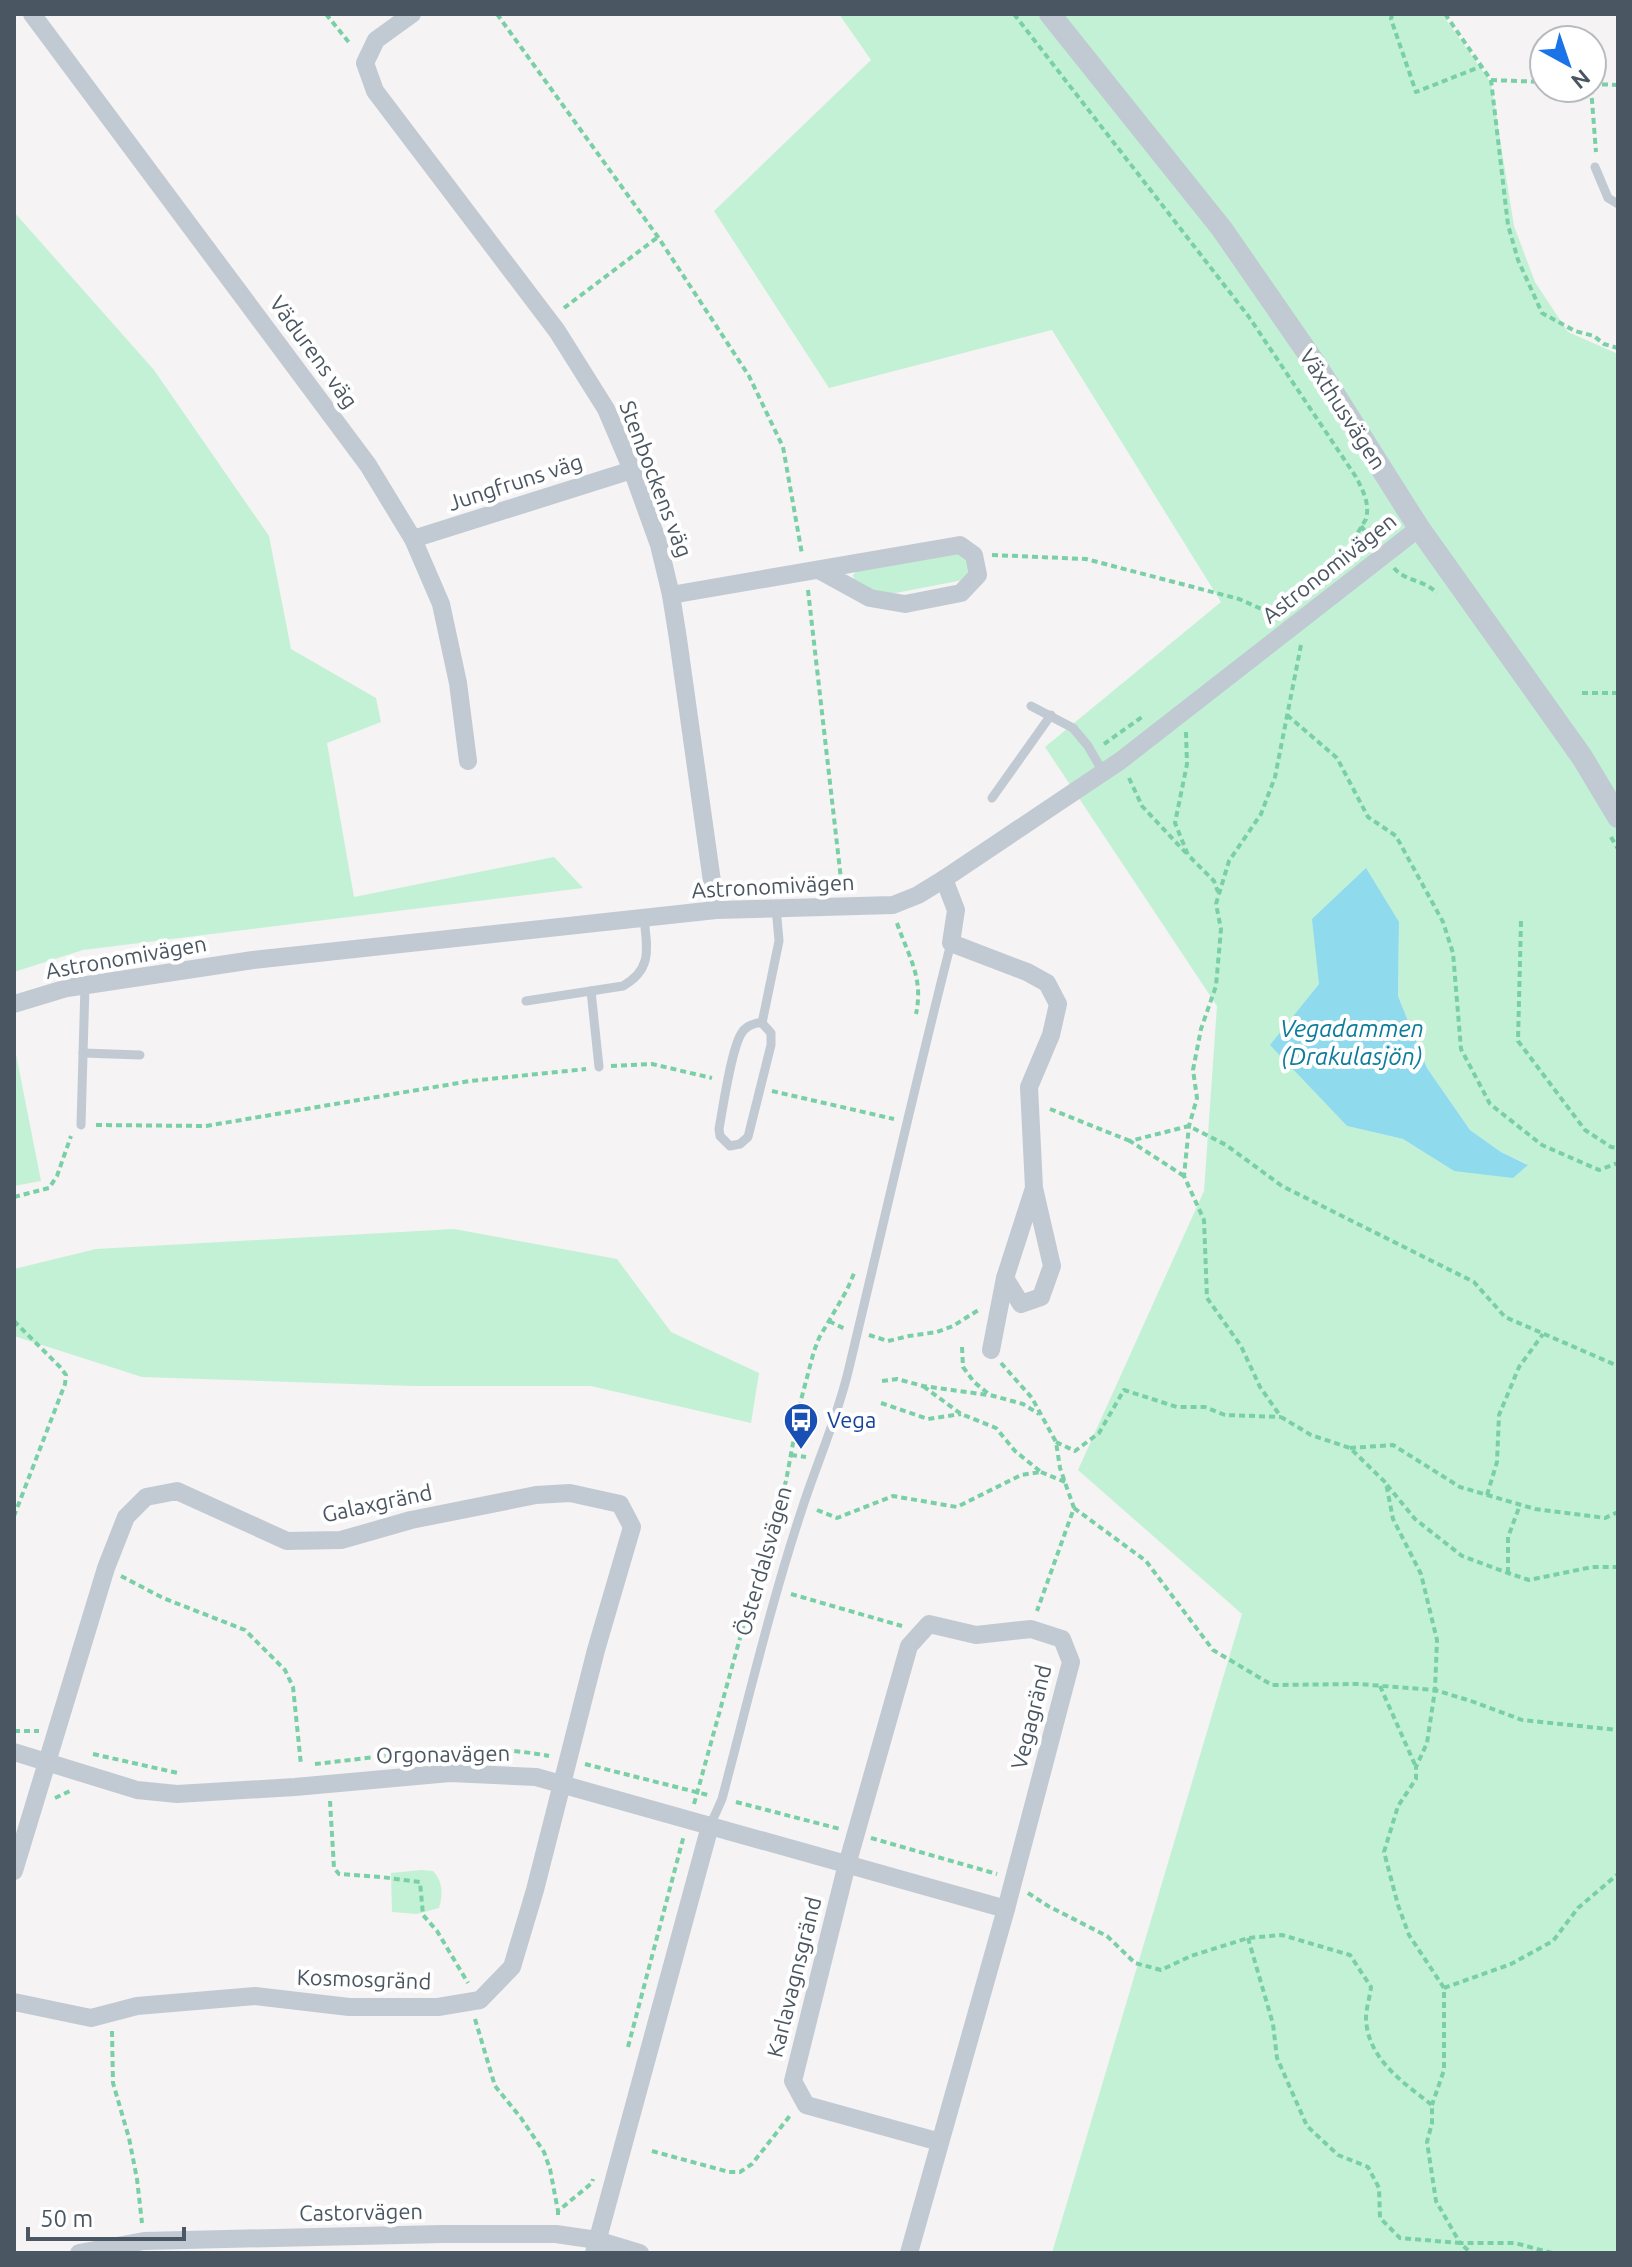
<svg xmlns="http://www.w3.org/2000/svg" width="1632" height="2267" font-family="Ubuntu,sans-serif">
<rect width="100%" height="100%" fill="#f5f3f3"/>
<g fill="#c3f1d5" fill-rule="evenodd">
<path d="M839,14h603l49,69 23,143 21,56 33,50 50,22v1899h-566l190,-639 -164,-144 126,-279 13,-185 -172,-259 176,-145 -169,-272 -223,58 -115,-177 157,-151zM1399,922l-1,74 29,72 43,62 31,22 26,12 -73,7 -51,-32 -56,-13 -76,-81 48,-61z"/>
<polygon points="14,212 154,370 269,536 291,649 376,698 381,722 327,743 354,897 554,857 583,888 83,950 14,972"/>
<polygon points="958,551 970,558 968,578 958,581 885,595 874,594 854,580 853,575 857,571"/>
<polygon points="14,1044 41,1181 14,1186"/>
<polygon points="454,1229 617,1259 671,1332 759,1373 751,1423 591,1386 413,1386 142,1377 14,1336 14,1269 96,1249"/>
<path d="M421,1870l12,1c10,10 10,24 6,37l-22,6 -25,-2 -1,-39z"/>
</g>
<polygon fill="#90daee" points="1366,868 1399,922 1398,996 1427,1068 1470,1130 1501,1152 1528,1165 1513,1178 1454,1171 1403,1139 1347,1126 1270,1045 1319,984 1312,919"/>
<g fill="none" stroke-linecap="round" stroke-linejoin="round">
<g stroke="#7ad0a6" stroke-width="4" stroke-dasharray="6 4" stroke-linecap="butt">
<polyline points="326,14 351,45"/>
<polyline points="497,14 658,237 749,376 783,447 802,554"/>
<path d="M1014,14l235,303 107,160c7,14 14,26 10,42l-27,45"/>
<polyline points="1392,14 1391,19 1416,92 1482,66"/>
<polyline points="1445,14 1491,80 1508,225 1518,260 1542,313 1575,331 1594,336 1604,344 1618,348"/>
<polyline points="1491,80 1544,82"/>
<polyline points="1592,84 1618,85"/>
<polyline points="1591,88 1596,152"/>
<polyline points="564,308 658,237"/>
<polyline points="1361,526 1374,542"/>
<polyline points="992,555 1086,559 1239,599 1275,615"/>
<path d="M1394,568c12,14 29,11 43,25"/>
<polyline points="808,590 842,888"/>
<polyline points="1301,645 1275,777 1261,814 1229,861 1216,904 1221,929 1216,986 1201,1029 1193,1070 1197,1098 1189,1126 1184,1176 1204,1220 1207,1298 1241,1346 1260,1387 1281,1417 1311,1435 1350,1448 1386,1483 1393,1519 1421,1574 1437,1640 1435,1690 1427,1743 1416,1767 1416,1779 1398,1806 1384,1852 1398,1905 1409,1935 1444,1988 1444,2070 1432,2105"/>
<polyline points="1582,693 1618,693"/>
<polyline points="1287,715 1337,758 1368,817 1396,836 1443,922 1453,953 1461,1049 1490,1104 1542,1145 1599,1170 1618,1163"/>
<polyline points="1186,732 1187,764 1175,823 1188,855 1214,881 1218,892"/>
<polyline points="1104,744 1142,717"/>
<polyline points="1129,778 1142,806 1186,853"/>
<polyline points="1611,837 1618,849"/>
<polyline points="1521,921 1518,1041 1585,1130 1611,1147 1618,1148"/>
<path d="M897,923c11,33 27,54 19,91"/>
<polyline points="611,1066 652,1064 712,1078"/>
<polyline points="772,1091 894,1119"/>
<polyline points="1050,1109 1130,1141"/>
<polyline points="96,1125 206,1126 470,1081 586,1069"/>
<polyline points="1184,1176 1130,1141 1189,1126 1226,1145 1282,1186 1474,1282 1505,1317 1618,1366"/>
<polyline points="14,1197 49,1188 57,1176 71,1136"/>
<polyline points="14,1321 60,1367 66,1375 65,1384 14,1516"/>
<polyline points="829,1321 845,1329"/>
<polyline points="869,1335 888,1341 909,1336 937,1332 953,1326 980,1309"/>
<polyline points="962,1347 963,1367 974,1382 990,1395 1023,1404 1039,1414"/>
<polyline points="1001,1363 1032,1398 1056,1442 1060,1468 1074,1508 1037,1611"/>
<polyline points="882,1381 897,1379 923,1386 988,1395"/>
<polyline points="881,1403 928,1419 961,1414"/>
<polyline points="1056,1442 1075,1451 1099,1433 1124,1390 1177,1407 1205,1407 1225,1415 1281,1417"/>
<polyline points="1350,1448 1393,1445 1460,1487 1535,1509 1605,1518 1618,1512"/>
<polyline points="791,1455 806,1457"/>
<polyline points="1041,1472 1065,1482"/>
<polyline points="1387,1485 1415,1519 1462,1556 1508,1573 1529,1580 1592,1567 1618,1567"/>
<polyline points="1487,1495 1497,1462 1499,1415 1519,1367 1543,1334"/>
<polyline points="1074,1508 1146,1561 1213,1650 1272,1685 1358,1684 1435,1690 1471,1701 1522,1720 1618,1730"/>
<polyline points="817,1510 837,1518 893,1496 957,1507 1021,1475 1041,1472 1015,1451 996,1428 961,1414 923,1386"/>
<polyline points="1508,1573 1508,1537 1520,1505"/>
<polyline points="121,1576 163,1598 245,1630 285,1670 293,1687 301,1765"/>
<polyline points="791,1594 902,1626"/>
<polyline points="1380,1686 1416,1767"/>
<polyline points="14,1731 39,1731"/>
<polyline points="93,1754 178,1773"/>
<path d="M315,1764c75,-8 159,-23 234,-8"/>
<polyline points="585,1764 708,1795"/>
<polyline points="55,1798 72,1790"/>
<polyline points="330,1801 334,1868 339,1874 381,1877 420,1882 423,1915 437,1931 468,1983"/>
<polyline points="736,1802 840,1829"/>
<polyline points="694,1804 755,1584 786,1481 801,1400 814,1351 819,1338 847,1290 855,1271"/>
<polyline points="871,1838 997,1874"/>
<path d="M1028,1893l20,13 59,30 28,27 26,7 30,-14 57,-18 34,-3 68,20 21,32c-1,10 -5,21 -5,31 1,41 38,65 66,87v18l-5,19 9,59 24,42h55l37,10"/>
<polyline points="1248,1938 1273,2024 1277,2058 1307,2126 1338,2155 1368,2167 1379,2188 1380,2218 1400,2238 1460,2243 1471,2253"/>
<polyline points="1444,1988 1511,1964 1553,1941 1578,1908 1618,1874"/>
<polyline points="475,2019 495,2086 521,2118 544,2152 550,2169 558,2211"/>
<polyline points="112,2031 113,2083 129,2138 137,2179 142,2223"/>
<polyline points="628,2047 684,1835"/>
<polyline points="652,2151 729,2172 740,2172 752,2164 792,2113"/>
<polyline points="558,2215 558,2211 592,2183 593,2179"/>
</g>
<g stroke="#c1cad2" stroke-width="9">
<polyline points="1595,167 1608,198 1618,204"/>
<polyline points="1031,706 1073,728 1088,746 1103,772"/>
<polyline points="992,798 1051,715"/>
<polyline points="591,991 599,1067"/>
<path d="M526,1001l97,-15c30,-17 24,-38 21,-68"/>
<path d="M757,1023h5l9,10v12l-23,92 -8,7 -10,2 -10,-10 -1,-7c4,-22 12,-78 22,-95 4,-7 9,-9 16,-11z"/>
<polyline points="762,1023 779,941 776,907"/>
<polyline points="83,1053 140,1055"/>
<polyline points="81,1125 85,985"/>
<path d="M710,1826l12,-27c26,-98 49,-197 81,-293 15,-46 35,-90 46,-138 34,-142 66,-284 102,-425"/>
</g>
<g stroke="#c1cad2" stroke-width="18">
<polyline points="32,14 368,465 413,539 441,604 458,683 468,761"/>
<polyline points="412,14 376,40 365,63 375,91 557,331 606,409 632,470 659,545 671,595 678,639 716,910"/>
<polyline points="413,539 632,470"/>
<polyline points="671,595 960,545 974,555 978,575 961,593 905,604 870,598 819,570"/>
<polyline points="944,879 956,910 951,943 1027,972 1047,983 1058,1004 1051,1035 1029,1087 1034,1188 1005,1278 1021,1304 1041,1297 1052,1266 1034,1188"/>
<polyline points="14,1004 67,988 253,960 716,910 893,905 918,895 944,879 1120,761 1419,528"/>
<polyline points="991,1350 1005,1278"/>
<polyline points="14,1752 137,1790 177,1794 295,1787 450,1773 536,1777 1006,1909"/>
<polyline points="14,1871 106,1568 126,1517 146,1497 177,1491 287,1541 341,1540 411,1520 536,1495 570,1493 620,1504 632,1527 596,1650 535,1890 512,1967 480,2000 438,2007 349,2007 255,1996 137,2006 91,2018 14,2002"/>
<polyline points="79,2253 144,2241 442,2234 556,2234 597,2240 640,2253"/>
<polyline points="594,2253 710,1826"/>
<polyline points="909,2253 1006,1909 1071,1662 1062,1639 1031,1629 976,1635 929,1624 909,1646 845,1872 793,2081 806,2105 940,2142"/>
</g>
<polyline stroke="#c1cad2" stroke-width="22" points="1050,14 1222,229 1314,362 1419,528 1582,757 1618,817"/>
</g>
<defs>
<g id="bus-pin" transform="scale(1.8)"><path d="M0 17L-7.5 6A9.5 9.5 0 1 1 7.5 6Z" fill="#1a4fb4" stroke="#fff"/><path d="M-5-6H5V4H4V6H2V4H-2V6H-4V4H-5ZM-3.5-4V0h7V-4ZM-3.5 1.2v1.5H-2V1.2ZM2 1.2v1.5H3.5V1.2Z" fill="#fff"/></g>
</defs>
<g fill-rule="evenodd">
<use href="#bus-pin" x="801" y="1420"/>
</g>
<g text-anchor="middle" stroke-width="8" stroke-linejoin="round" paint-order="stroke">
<g font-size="22" fill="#4a5661" stroke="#fff">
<text transform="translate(314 352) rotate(54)" y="8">Vädurens väg</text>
<text transform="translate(1343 409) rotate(57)" y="8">Växthusvägen</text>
<text transform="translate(656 479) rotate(69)" y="8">Stenbockens väg</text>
<text transform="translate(515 482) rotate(-18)" y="8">Jungfruns väg</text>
<text transform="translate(1329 568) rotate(-38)" y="8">Astronomivägen</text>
<text transform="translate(773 886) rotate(-3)" y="8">Astronomivägen</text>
<text transform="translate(126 957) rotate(-10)" y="8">Astronomivägen</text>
<text transform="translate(377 1503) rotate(-12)" y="8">Galaxgränd</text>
<text transform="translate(763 1561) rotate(-74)" y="8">Österdalsvägen</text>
<text transform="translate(1031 1717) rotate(-76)" y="8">Vegagränd</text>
<text transform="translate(443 1754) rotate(-1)" y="8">Orgonavägen</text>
<text transform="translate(794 1977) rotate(-76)" y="8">Karlavagnsgränd</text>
<text transform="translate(364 1979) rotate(2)" y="8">Kosmosgränd</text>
<text transform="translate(361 2212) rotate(-1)" y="8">Castorvägen</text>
</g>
<g font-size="22" fill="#164399" stroke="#fff" text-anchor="start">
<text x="827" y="1428">Vega</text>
</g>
<g font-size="24" font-style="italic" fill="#0c7c9b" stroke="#fff">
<text x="1352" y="1037">Vegadammen<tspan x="1352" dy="28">(Drakulasjön)</tspan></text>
</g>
</g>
<rect width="1632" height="2267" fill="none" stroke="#4a5661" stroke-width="32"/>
<g transform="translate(1568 64) rotate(140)"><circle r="38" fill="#ffffff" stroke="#b7bbc0" stroke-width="2"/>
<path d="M0-6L14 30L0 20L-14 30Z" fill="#1a73e8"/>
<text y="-12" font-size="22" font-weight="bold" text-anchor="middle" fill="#4a5661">N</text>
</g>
<path d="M28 2227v12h156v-12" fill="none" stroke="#4a5661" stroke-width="4"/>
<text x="40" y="2227" font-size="24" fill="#4a5661" stroke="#ffffff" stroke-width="6" paint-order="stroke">50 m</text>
</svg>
